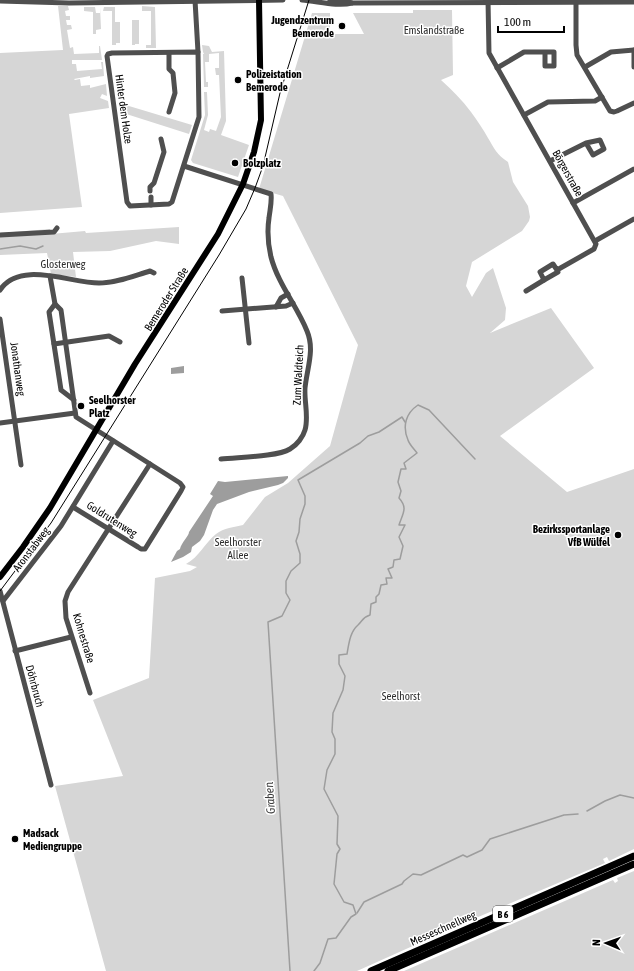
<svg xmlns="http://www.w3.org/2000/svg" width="634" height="971" font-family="'Asap Condensed',sans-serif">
<rect width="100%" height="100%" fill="#fff"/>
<g fill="#d6d6d6">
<polygon points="58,6 68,6 69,10 65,11 66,16 70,16 70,20 66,20 67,25 71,25 72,29 67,30 70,48 73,47 74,54 99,53 99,46 100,46 102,60 72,60 72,64 76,64 77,71 102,69 101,62 103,62 104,76 90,78 90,76 74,79 75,80 80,79 81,86 90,85 90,88 106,84 107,96 102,94 100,98 108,101 109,108 69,114 82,207 0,213 0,53 63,50"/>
<polygon points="142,6 155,7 156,48 146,48 146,45 151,45 151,11 142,11"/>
<polygon points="84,7 95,7 96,13 100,13 100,7 101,29 96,30 96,34 93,34 93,12 84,11"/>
<polygon points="104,7 115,7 115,22 120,22 120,45 120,43 116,43 116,45 112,45 112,11 103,11"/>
<path d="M413,10h39l1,65 -12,5c11,10 21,20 30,32 6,8 12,17 17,26 6,10 9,17 20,24l5,20 15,24 2,11 -1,4 -7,10 -50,31 -6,24 6,11 14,-24 7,-5 13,40 -1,12 -15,13 61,-25 43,60 -94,68 67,56 67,-23v380l-25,12 -2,-4 -4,2 2,4 -141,60 -107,48h-251l-51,-185 68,-10 -30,-76 56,-22 6,-100 35,-7 7,-4 -11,-3c13,-7 19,-21 30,-30 8,-6 18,-7 27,-9l22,-28 23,-14 42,-37 28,-101 -75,-149 -24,-7 53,-176h18v21h34l-11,-21h60z"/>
<polygon points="132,20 139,20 139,44 135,44 135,45 132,45"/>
<polygon points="202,45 209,46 212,52 224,51 226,121 221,135 249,145 238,177 193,163 191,160 205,115 204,92 207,92 208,115 204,130 209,132 210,129 216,131 221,117 219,75 216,75 215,68 219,68 219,53 209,54 209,62 205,62 206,82 208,82 208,87 204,87 203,54 204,54 203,52"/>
<polygon points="119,103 192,125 189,134 120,112"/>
<polygon points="179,227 179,244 156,241 110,251 73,252 76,277 51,274 47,253 0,255 0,233 50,229 51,234 85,231 86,233"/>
<polygon points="634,871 634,971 404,971 613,880 615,883 618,881 617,878"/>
</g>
<g fill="#9d9d9d">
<polygon points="184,366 184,373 171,374 171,368"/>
<path d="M288,476v2l-5,5 -5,2 -29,7 -32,12 -4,6 -9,25 -4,6 -8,6 -1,5 -8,5 -12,5 6,-11 3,-2c1,-6 9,-13 9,-17l24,-36 -3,-2 8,-13 7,1z"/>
</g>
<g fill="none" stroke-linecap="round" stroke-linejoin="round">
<g stroke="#9d9d9d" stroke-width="1.5">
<polyline points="0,249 20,246 36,249 43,246"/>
<polyline points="587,811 605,801 620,795 634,798"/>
<polyline points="357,913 364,902 402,884 404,881 413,874 421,875 463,855 467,857 482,850 490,839 564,815 578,814"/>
<polyline points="290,971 268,622 282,616 290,600 286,593 286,581 291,571 300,563 300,554 296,541 299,532 300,519 305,504 305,496 298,480 360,443 368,436 379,432 402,417 405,422"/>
<path d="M314,971l6,-8 8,-24 8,-1 15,-21 5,-3 -3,-9 -9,-3 -10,-18 3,-30 3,-5 -3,-5 1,-28 -14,-27 3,-19 8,-16v-15l-3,-7 1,-19 10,-23 2,-14 -6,-12v-9l8,-1c2,-11 3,-22 11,-29 5,-5 5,-8 12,-10l1,-11 5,-2v-5l3,-3 2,-9 6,-1 -1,-6h6l-4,-9 5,-2 1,-7 6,-1 3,-13 -4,-9 6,-12h-6c4,-12 9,-17 0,-27l2,-7 -3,-9 3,-13h5l-2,-6 13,-10c-3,-4 -8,-9 -9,-13 -6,-14 -2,-27 10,-35l11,5 46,49"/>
</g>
<g stroke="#4f4f4f" stroke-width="5">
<polyline points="195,0 198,52"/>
<path d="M302,0c15,1 36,7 50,3 -8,-3 -16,-3 -24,0"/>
<polyline points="488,0 489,53 596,244 594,249 557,270 558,272 544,280 540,272 553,264 557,270"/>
<polyline points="576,0 576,45 577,55 610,111 614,112 617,111 634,103"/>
<polyline points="0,1 69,3 283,0"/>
<polyline points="352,3 634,2"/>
<polyline points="634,50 634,67"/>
<polygon points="198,52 199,117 172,202 169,204 130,206 127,202 107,56 108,54 112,53"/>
<polyline points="585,67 611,52 634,50"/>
<polyline points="497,68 524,52 545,52 545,66 554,66 554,52 545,52"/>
<polyline points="169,112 175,93 173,73 169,69 169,53"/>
<polyline points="524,115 548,102 595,101 602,97"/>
<polyline points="550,161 586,143 600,140 604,149 593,155 586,143"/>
<path d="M184,166l87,28c1,8 -1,15 -2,24 -2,13 -1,26 2,39 7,27 26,49 36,74 8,19 0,37 -2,57 -1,13 4,29 0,42 -2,7 -8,15 -15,19 -13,8 -52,8 -69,10"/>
<polyline points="150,191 150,187 154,183 164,152 161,139"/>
<polyline points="151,197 151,205"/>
<polyline points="573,203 634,169"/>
<polyline points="0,235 54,232 57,228"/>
<polyline points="595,241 634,219"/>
<polyline points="50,276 55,304 61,310 76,417 180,483 183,487 181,491 145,549 141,549 138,547 73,507"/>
<polyline points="242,278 249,343"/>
<path d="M0,290c20,-30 70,-7 99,-7 17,0 34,-7 51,-12l4,2"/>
<polyline points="526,291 544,280"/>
<polyline points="55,304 49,312 61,390 74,400"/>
<polyline points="276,307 281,298 288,294"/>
<polyline points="222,311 286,306 293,303"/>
<polyline points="0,319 21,465"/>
<polyline points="54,344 109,336 120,342"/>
<polyline points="0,423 75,413"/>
<polyline points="0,591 51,785"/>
<polyline points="3,601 61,526 113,441"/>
<polyline points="15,651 71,637"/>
<polyline points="90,693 66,618 65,601 68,592 150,464"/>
</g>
<polyline stroke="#000" stroke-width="6" points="0,577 23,547 50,508 135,364 218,234 243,184 254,152 261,120 259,0"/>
<g stroke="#000" stroke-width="7">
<polyline points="371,971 634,856"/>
<polyline points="388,971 634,864"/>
</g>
<polyline stroke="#000" stroke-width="1" points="0,591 51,523 219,255 246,209 255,188 263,166 280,93 309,0"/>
</g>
<g fill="#000" stroke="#fff" stroke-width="1.5">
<circle cx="342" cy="26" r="4"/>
<circle cx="238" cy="80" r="4"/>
<circle cx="235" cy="163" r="4"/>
<circle cx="81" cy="406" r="4"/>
<circle cx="618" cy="535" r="4"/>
<circle cx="15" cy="839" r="4"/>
</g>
<g text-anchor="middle" stroke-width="3" stroke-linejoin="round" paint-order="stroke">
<rect fill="#fff" stroke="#4c4c4c" stroke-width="1" x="493" y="906" width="20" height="16" rx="3"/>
<g font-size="10" font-weight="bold" fill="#000">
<text x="503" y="918">B 6</text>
</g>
<g font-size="11" font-weight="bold" fill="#000" stroke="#fff" text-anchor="start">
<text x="334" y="24" text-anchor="end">Jugendzentrum<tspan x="334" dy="13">Bemerode</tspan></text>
<text x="246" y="78">Polizeistation<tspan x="246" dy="13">Bemerode</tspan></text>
<text x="243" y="167">Bolzplatz</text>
<text x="89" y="404">Seelhorster<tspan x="89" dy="13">Platz</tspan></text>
<text x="610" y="533" text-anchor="end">Bezirkssportanlage<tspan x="610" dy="13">VfB Wülfel</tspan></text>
<text x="23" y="837">Madsack<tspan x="23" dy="13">Mediengruppe</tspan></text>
</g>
<g font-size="11" fill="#2d2d2d" stroke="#fff">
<text x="434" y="34">Emslandstraße</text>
<text x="63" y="268">Glosterweg</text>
<text x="238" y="546">Seelhorster<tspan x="238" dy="13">Allee</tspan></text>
<text x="401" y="700">Seelhorst</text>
</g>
<g font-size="11" fill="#000" stroke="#fff">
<text transform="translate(124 109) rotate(82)" y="4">Hinter dem Holze</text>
<text transform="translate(568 173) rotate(61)" y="4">Börgerstraße</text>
<text transform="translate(166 299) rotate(-58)" y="4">Bemeroder Straße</text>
<text transform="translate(18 369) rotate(82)" y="4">Jonathanweg</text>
<text transform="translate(298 375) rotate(-87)" y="4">Zum Waldteich</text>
<text transform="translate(112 519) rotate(32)" y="4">Goldrutenweg</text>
<text transform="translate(31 549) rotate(-53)" y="4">Aronstabweg</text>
<text transform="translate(84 638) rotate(73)" y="4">Kohnestraße</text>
<text transform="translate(35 686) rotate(75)" y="4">Döhrbruch</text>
<text transform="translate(443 928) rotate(-24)" y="4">Messeschnellweg</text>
</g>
<g font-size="12" font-style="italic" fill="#3e3e3e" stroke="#fff">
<text transform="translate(270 798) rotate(-94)" y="4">Graben</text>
</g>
</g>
<g transform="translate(606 943) rotate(272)" stroke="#ffffff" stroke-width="3" paint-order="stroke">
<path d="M0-3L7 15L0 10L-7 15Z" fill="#000000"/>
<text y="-6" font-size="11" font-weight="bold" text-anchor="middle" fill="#000000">N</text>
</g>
<path d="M498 26v6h66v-6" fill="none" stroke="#000000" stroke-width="2"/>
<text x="504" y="26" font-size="12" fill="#000000" stroke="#ffffff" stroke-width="3" paint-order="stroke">100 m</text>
</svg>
